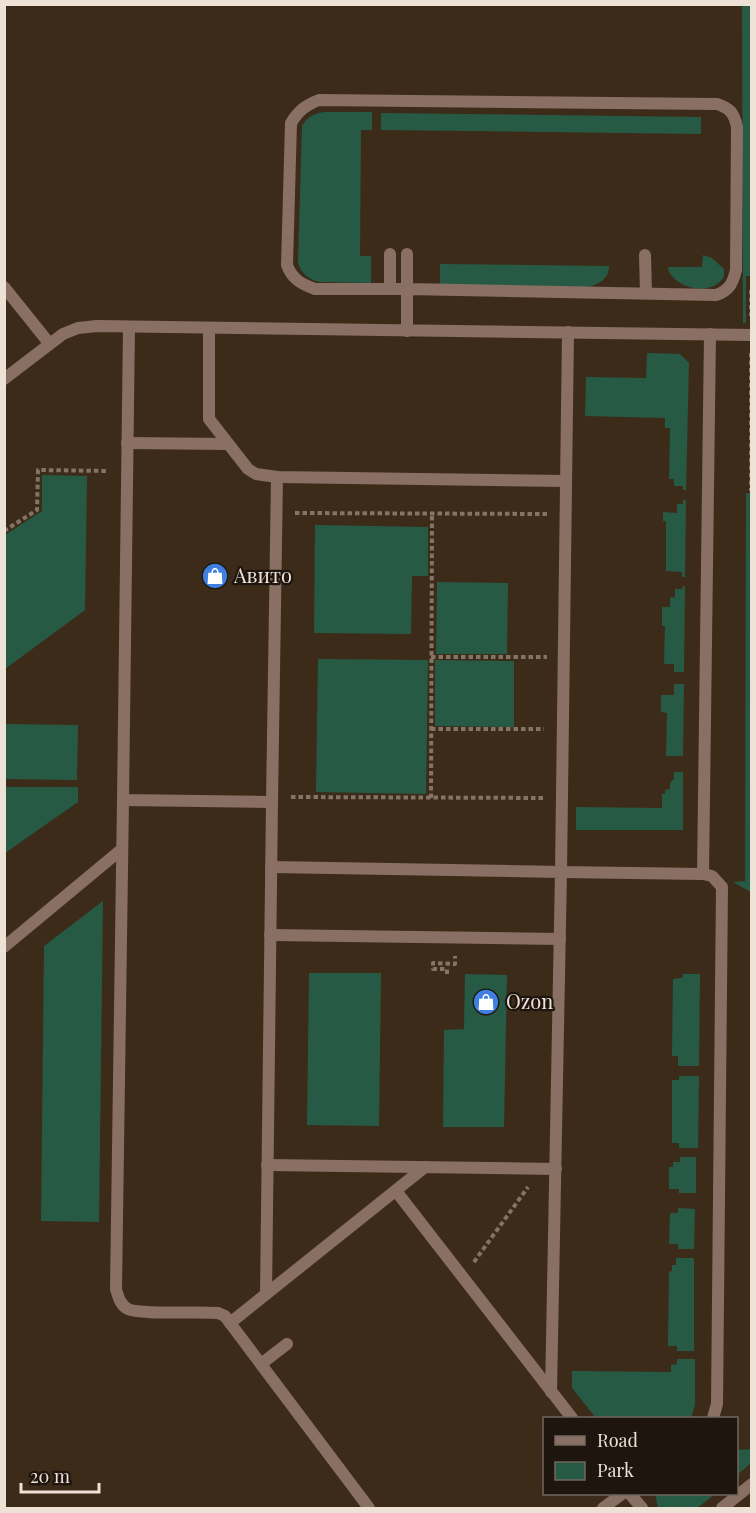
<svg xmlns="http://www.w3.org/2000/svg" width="756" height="1513" font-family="'Playfair Display',serif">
<rect width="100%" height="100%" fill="#3d2b19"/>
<g fill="#275a44">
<polygon points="742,5 752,5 752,276 746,276 746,323 743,323"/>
<path d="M324,112h48v18h-11l-1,126h11v27l-52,-1c-11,-3 -17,-8 -21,-19l4,-137c5,-9 11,-12 22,-14z"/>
<polygon points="381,113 701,117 701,134 381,130"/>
<path d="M703,255l9,3 12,11v8c-13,19 -44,13 -55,-5l-1,-5h34z"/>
<path d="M440,264l169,2c0,13 -10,18 -21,21l-148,-2z"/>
<polygon points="647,353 680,354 689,363 686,490 683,490 683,486 674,486 674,479 669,479 670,428 665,428 665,418 585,416 586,377 646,378"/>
<polygon points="42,475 87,476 85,610 5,669 5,535 42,511"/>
<polygon points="746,493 752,493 751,892 733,882 745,881"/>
<polygon points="683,500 686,500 685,577 682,577 682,572 666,571 666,521 663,521 663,512 677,513 677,504 683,504"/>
<polygon points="315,525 428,527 428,576 412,576 411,634 314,633"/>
<polygon points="437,582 508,583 507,654 436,654"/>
<polygon points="683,586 685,586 684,672 674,672 674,664 664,664 665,626 662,626 662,607 670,607 670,598 675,597 675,589 682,589"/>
<polygon points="318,659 428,660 426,794 316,792"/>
<polygon points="435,660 514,661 514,727 435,726"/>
<polygon points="674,684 684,684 683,756 666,756 667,713 661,712 661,695 674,695"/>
<polygon points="5,724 78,725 77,780 5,779"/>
<polygon points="674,772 683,772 683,830 576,830 576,807 662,808 662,794 665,794 665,790 670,789 670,783 674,779"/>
<polygon points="5,787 78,787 78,802 5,853"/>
<polygon points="103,901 99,1222 41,1221 44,946"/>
<polygon points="309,973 381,973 379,1126 307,1125"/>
<polygon points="465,974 507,975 504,1127 443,1127 444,1030 464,1029"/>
<polygon points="683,974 700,974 699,1066 678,1066 678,1056 672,1056 673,979 682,978"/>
<polygon points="679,1076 699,1076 698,1148 679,1148 679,1143 672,1143 672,1080 679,1080"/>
<polygon points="680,1157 696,1157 696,1193 679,1193 679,1189 669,1189 669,1167 673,1167 673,1162 680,1162"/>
<polygon points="678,1208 695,1209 694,1249 678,1249 678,1244 669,1244 670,1213 678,1213"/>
<polygon points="676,1258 694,1258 694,1351 677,1351 677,1346 668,1346 669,1272 672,1271 672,1265 676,1265"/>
<polygon points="751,1320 751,1463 737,1475 737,1450 751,1449"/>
<polygon points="677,1359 695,1359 695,1405 691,1418 596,1418 572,1388 572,1371 671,1372 671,1365 677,1364"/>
<polygon points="655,1494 715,1494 697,1508 658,1508"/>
</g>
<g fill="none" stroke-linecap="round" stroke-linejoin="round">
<g stroke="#847465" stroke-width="4" stroke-dasharray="4.5 3" stroke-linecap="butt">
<polyline points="751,290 751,316"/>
<polyline points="751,353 751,491"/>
<polyline points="295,513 548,514"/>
<polyline points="4,531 37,510 38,470 108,471"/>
<polyline points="431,657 547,657"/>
<polyline points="431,729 544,729"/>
<polyline points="291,797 545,798"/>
<polyline points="431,798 432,514"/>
<polyline points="447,974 447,969 433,969 433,963 455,964 455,956"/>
<polyline points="474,1262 528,1187"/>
</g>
<g stroke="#896f64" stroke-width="12">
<polyline points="390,254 390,289"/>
<path d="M407,254v35l309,6c13,-4 17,-12 20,-25l1,-143c-3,-14 -7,-19 -20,-23l-398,-4c-13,5 -21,11 -28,23l-4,142c5,14 14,19 28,24h92v42"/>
<polyline points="645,255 646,293"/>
<polyline points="4,287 49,343"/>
<polyline points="129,327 123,800 272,802 277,477"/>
<polyline points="209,328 209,419 248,469 256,474 277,477 566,481"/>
<polyline points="568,332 561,872 703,874 710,334"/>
<polyline points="4,379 63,334 78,328 97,326 752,335"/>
<polyline points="127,443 228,444"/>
<path d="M123,800l-7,489c2,7 4,16 12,20 12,6 71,2 90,4l7,3 5,7"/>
<polyline points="271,867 561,872 551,1392"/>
<polyline points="703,874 712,876 722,887 717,1404 713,1418"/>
<polyline points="270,935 560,939"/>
<polyline points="4,947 122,849"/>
<polyline points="267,1165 556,1169"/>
<polyline points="396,1191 572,1418"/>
<polyline points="266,1294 272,802"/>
<polyline points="261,1364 287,1344"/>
<polyline points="630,1494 642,1508"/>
<polyline points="369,1508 230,1323 425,1167"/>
<polyline points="603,1508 622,1494"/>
</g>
<polyline stroke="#896f64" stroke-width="12" points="722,1508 752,1484"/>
</g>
<defs>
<g id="shop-disc" transform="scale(1.35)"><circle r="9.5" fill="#3f7fe0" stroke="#1d150e"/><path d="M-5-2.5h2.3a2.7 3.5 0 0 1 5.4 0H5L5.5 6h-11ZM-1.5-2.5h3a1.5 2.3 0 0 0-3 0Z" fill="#fff"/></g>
</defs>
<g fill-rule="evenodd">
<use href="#shop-disc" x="215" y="576"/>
<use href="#shop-disc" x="486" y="1002"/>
</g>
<g text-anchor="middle" stroke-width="4.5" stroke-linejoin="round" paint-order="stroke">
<g font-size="20" fill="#eee2d7" stroke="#1d150e" text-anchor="start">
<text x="234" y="583">Авито</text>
<text x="506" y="1009">Ozon</text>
</g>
</g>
<rect width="756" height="1513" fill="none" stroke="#eee2d7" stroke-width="12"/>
<rect x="543" y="1417" width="195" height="78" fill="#1d150e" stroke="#71675e" stroke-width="1.5"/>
<rect x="555" y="1436" width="30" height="9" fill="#896f64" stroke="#71675e" stroke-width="1.5"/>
<text x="597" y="1447" font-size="18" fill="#eee2d7">Road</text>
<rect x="555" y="1462" width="30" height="18" fill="#275a44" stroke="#71675e" stroke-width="1.5"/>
<text x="597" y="1477" font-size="18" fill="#eee2d7">Park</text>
<path d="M21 1483v9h78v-9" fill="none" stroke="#eee2d7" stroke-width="3"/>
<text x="30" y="1483" font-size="18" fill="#eee2d7" stroke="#1d150e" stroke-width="4.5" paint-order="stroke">20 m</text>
</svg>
